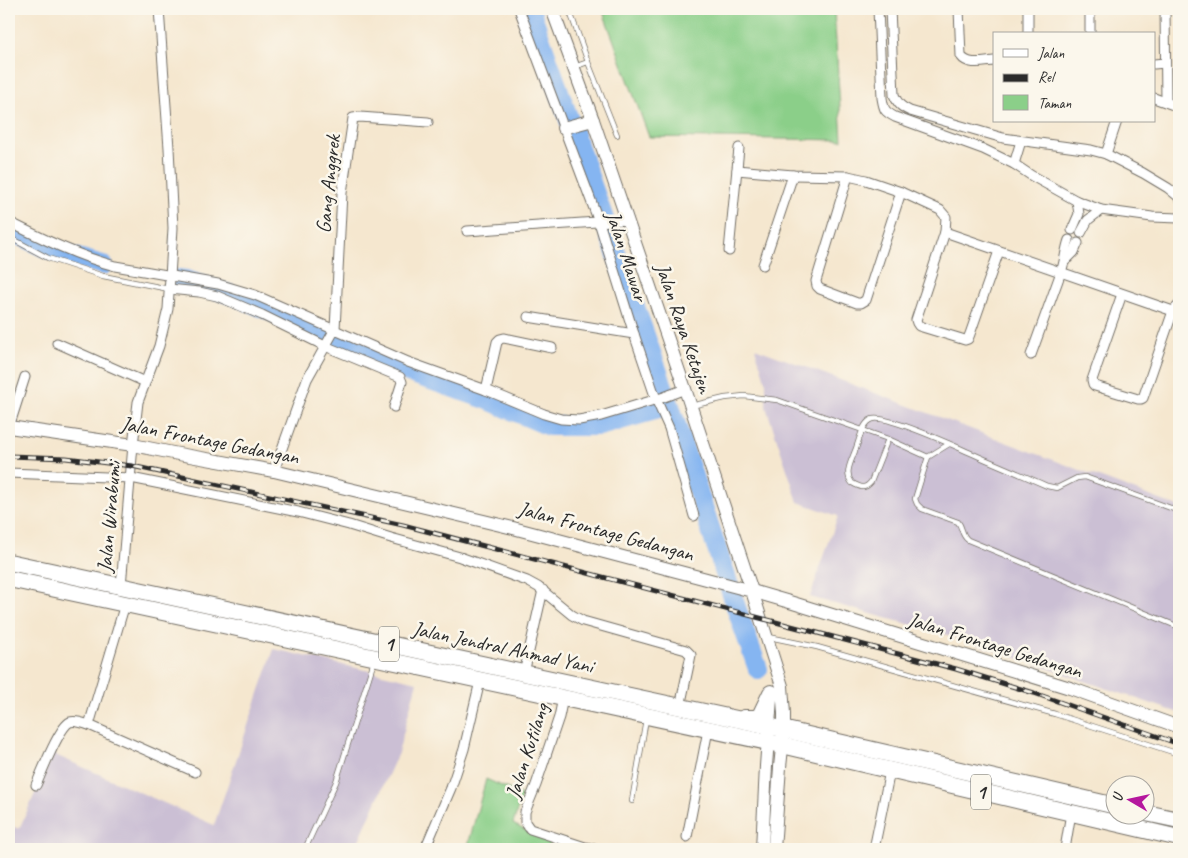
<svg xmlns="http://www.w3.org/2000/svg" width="1188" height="858" font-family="Caveat,sans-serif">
<rect width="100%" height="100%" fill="#fbf7ec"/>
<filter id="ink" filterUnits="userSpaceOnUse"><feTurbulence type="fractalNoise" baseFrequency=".02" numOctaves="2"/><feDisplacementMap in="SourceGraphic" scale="10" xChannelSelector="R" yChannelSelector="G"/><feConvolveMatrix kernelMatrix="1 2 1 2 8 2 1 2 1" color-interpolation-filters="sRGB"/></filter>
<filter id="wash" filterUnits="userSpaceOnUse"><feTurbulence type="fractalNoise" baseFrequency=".0096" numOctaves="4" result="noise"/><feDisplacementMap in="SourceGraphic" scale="20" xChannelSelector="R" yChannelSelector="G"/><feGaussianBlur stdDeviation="1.12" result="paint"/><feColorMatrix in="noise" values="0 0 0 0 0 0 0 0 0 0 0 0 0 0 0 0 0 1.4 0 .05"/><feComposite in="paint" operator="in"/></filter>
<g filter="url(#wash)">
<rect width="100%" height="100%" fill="#f5e7cf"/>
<g fill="#cbbfd4">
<polygon points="755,348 1179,507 1179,713 955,637 810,597 838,516 798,502 766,407 766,383"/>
<polygon points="274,649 417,682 398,753 355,849 9,849 9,825 19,829 53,754 214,825"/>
</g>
<g fill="#8bcf89" stroke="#5b7d5a">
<polygon points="602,9 834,9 842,140 649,137"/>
<polygon points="486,779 522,795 513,824 550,843 550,849 467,849"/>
</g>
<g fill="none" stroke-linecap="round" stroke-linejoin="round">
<g stroke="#85b5f1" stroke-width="20">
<polyline points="530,9 670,406 737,610 758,669"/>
<polyline points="9,231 50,250 103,265"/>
<polyline points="178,279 187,280 238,297 413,374 486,399 549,426 600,426 659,409"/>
</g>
</g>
</g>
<g filter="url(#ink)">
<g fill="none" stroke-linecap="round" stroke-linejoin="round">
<g stroke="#726d64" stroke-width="6">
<g id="lane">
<polyline points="569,9 588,62"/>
<polyline points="574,67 588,62 617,135"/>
<polyline points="9,237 48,258 103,276 169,289"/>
<polyline points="691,406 725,398 744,396 777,400 888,439 928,457"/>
<path d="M888,439l-17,43c-7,8 -10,5 -19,1 -8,-10 -1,-21 3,-32 4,-9 7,-29 18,-32 14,-4 77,25 93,32 27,12 54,23 81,35l10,2 20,-10 8,-1 94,34"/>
<path d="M949,444l-21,13 -13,42 2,5 5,5 36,13c5,6 3,13 10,18l211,87"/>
<polyline points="769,637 817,647 1055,714 1179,754"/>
<polyline points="632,801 646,719"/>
<polyline points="305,849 336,782 374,661"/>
</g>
</g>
<g stroke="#726d64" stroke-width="11">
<g id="street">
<polyline points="519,9 599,222 634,334 656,399 669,428 694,516"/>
<path d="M878,9l4,89c2,12 2,13 13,19l88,32 31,15 18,12 45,25 24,9 51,7 27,1"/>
<path d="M890,9l4,86c4,9 7,12 16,16l93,27 88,12 15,4 37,19 25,15 11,9"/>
<path d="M959,9l2,47c7,10 22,6 33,5"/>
<polyline points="1028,9 1028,34"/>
<polyline points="1090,9 1090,34"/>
<polyline points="1165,9 1166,102"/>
<polyline points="1154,64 1165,63"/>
<polyline points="1154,98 1179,107"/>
<polyline points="1106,154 1117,121"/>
<polyline points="1014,164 1021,141"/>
<polyline points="737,170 793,175 848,176 866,180 901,192 940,210 946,217 945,232 916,320 917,323 919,326 965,340 968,339 970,334 999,251"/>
<polyline points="848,176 816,281 817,286 820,289 857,303 861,303 866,300 901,192"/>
<path d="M9,222c34,17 69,34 106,44l103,18 37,11 153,67 78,28 58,24 17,5 18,1 22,-4 63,-19 21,-8"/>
<polyline points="1072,230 1079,214 1077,201"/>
<polyline points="467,231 626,220"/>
<polyline points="945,232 1173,311"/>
<polyline points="1081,233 1088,220 1101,210"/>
<polyline points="729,251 739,148"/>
<polyline points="1065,261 1074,252 1078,243"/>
<polyline points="763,265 793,175"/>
<polyline points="169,289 199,292 217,296 262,315 325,346 400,377 402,382 394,407"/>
<polyline points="1122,294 1092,380 1093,384 1095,386 1138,399 1141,399 1143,398 1173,311 1179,305"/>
<polyline points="528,317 634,334"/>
<polyline points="57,343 145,382"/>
<path d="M1031,355l30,-83c4,-10 4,-21 8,-32"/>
<polyline points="486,390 497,342 500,339 504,338 552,348"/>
<polyline points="9,427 25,377"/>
<polyline points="274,471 307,379 335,329 342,193 353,118 360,117 428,122"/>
<polyline points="9,473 131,478 298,512 349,525 391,538 460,557 527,581 538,587 572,615 583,621 686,650 691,655 680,707"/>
<polyline points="121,586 133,445 138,402 159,346 168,309 170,277 173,228 169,148 159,9"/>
<polyline points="125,604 89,725 195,772"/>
<polyline points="524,673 543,590"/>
<polyline points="563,698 559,717 536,785 525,812 525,822 530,829 585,847 600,849"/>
<path d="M36,785c6,-13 23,-58 34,-63 6,-2 13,1 19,3"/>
<polyline points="687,837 708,730"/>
<polyline points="425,849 451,788 464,749 480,681"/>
<polyline points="874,849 890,771"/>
<polyline points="1065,849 1071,813"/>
</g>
</g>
<g stroke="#726d64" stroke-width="14">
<g id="secondary">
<polyline points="552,9 593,120 685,389 752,591 782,686 784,714 784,729 780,767 774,849"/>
<polyline points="563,128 593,120"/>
<polyline points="9,427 133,445 173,453 274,471 513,528 752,591 793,603 1070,688 1179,727"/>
<polyline points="762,849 766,766 771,698"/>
</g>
</g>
<g stroke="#726d64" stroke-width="18">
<g id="highway">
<polyline points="9,562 769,726 1116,806"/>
<polyline points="9,579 782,745 1179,838"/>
<polyline points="744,718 755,718 760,716 771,693"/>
<polyline points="1146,813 1179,820"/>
</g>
</g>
<use href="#lane" stroke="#fff" stroke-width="4.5"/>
<use href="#street" stroke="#fff" stroke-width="9"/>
<use href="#secondary" stroke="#fff" stroke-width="12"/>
<use href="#highway" stroke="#fff" stroke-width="16"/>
<g stroke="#2b2b2b" stroke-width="5">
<polyline id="rail" points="9,456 66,458 132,466 403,525 956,669 1034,693 1179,744"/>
</g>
<use href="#rail" stroke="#fbf7ec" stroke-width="3" stroke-dasharray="9" stroke-linecap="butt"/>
</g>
</g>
<g text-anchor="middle" stroke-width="5" stroke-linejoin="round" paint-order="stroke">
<g fill="#fbf7ec" stroke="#696865" stroke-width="1">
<rect x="379" y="626.5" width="20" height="35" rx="4"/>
<rect x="971" y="774.5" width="20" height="35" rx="4"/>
</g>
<g font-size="20" font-weight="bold" fill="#2b2b2b">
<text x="389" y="651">1</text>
<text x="981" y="799">1</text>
</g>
<g font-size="21" fill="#2b2b2b" stroke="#fbf7ec">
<text transform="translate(328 184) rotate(-84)" y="7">Gang Anggrek</text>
<text transform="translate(627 256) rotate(72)" y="7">Jalan Mawar</text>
<text transform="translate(684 328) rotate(71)" y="7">Jalan Raya Ketajen</text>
<text transform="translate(210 440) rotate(11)" y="7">Jalan Frontage Gedangan</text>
<text transform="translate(109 517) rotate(-85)" y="7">Jalan Wirabumi</text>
<text transform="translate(606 531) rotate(15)" y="7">Jalan Frontage Gedangan</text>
<text transform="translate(995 645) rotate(17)" y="7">Jalan Frontage Gedangan</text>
<text transform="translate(503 647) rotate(12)" y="7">Jalan Jendral Ahmad Yani</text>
<text transform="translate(527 751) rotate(-72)" y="7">Jalan Kutilang</text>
</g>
</g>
<rect width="1188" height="858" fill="none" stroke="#fbf7ec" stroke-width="30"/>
<rect x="993" y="32" width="162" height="90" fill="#fbf7ec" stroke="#a8a59f"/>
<rect x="1003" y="49" width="25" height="8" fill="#ffffff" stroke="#a8a59f"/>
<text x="1038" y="58" font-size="15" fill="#2b2b2b">Jalan</text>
<rect x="1003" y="74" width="25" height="8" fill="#2b2b2b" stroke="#a8a59f"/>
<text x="1038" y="82" font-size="15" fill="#2b2b2b">Rel</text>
<rect x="1003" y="95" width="25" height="15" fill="#8bcf89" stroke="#a8a59f"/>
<text x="1038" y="108" font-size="15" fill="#2b2b2b">Taman</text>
<g transform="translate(1130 800) rotate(279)"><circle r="24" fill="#fbf7ec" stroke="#a8a59f"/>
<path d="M0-4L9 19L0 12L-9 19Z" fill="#b5179e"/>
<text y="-8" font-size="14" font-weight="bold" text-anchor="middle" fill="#2b2b2b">U</text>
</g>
</svg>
